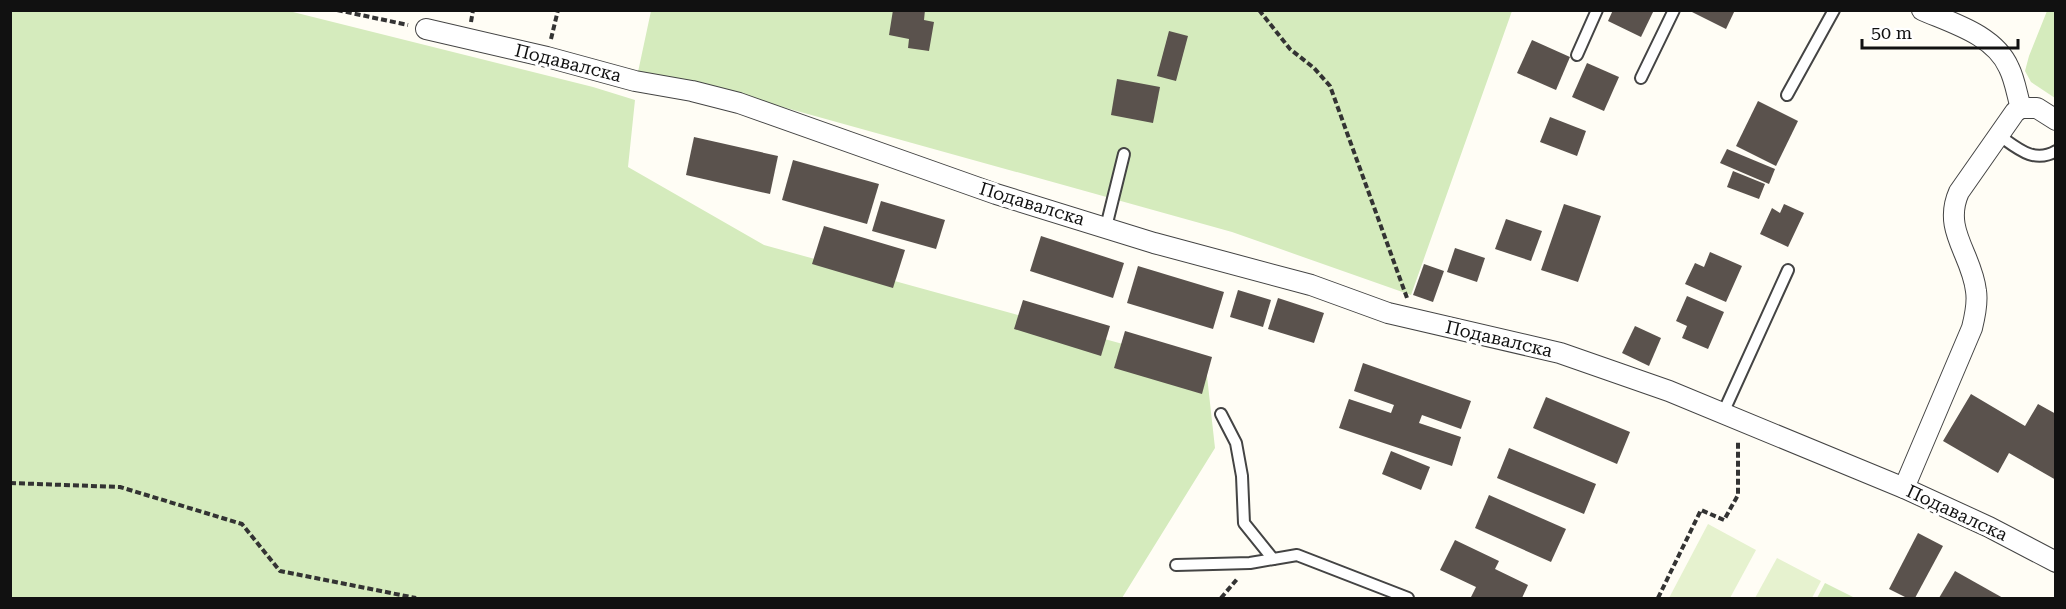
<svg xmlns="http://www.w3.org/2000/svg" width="2066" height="609" font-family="'Roboto Serif',serif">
<rect width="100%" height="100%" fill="#fffdf5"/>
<g fill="#d5ebbd">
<polygon points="10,11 289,11 593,87 635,100 628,167 764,245 1206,367 1215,448 1122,598 11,598"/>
<polygon points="651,11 1512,11 1411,295 1232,232 722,90 638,72"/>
<polygon points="2047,11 2055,11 2055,98 2031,82 2025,71 2029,56"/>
<polygon points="1825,583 1855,598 1817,598"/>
</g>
<g fill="#e6f2cf">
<polygon points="1708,524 1756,550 1730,598 1669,598"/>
<polygon points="1777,558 1821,581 1812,598 1755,598"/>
</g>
<g fill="#5a524d">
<polygon points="893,10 925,10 924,20 934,22 929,51 908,48 909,39 889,35"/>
<polygon points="1613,10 1654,10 1641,37 1608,21"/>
<polygon points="1688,10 1735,10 1726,29"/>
<polygon points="1169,31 1188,36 1176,81 1157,76"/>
<polygon points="1532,40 1570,57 1556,90 1517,73"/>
<polygon points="1587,63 1619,77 1604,111 1572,97"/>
<polygon points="1117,79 1160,87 1153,123 1111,115"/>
<polygon points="1758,101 1798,121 1776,166 1736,146"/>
<polygon points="1550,117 1586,131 1577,156 1540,142"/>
<polygon points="694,137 778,156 770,194 686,175"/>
<polygon points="1727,149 1775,169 1769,184 1720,163"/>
<polygon points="793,160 879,184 867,224 782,200"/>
<polygon points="1733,171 1765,184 1759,199 1727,187"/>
<polygon points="881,201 945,220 936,249 872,231"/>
<polygon points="1564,204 1601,216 1578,282 1541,270"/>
<polygon points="1784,204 1804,213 1788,247 1760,234 1772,208 1780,213"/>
<polygon points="1506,219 1542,231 1531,261 1495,249"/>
<polygon points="824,226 905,250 893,288 812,264"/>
<polygon points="1041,236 1124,263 1113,298 1030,271"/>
<polygon points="1455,248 1485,258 1477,282 1447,272"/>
<polygon points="1710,252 1742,266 1726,302 1685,284 1695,263 1704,267"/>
<polygon points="1424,264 1444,271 1433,302 1413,295"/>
<polygon points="1138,266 1224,292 1213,329 1127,303"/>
<polygon points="1238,290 1271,300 1263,327 1230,317"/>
<polygon points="1687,296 1724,312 1708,349 1682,338 1687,326 1676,321"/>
<polygon points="1278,298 1324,313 1314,343 1268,329"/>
<polygon points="1023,300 1110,326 1101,356 1014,329"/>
<polygon points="1635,326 1661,338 1649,366 1622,353"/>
<polygon points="1125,331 1212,357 1202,394 1114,368"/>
<polygon points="1363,363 1471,401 1461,429 1422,415 1419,423 1461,437 1452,466 1339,428 1349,399 1391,413 1394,405 1354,391"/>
<polygon points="1971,394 2025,426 2038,404 2056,414 2056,480 2009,453 1998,473 1943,441"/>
<polygon points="1546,397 1630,432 1617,464 1533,428"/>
<polygon points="1509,448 1596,484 1584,514 1497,478"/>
<polygon points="1391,451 1430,467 1421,490 1382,474"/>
<polygon points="1489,495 1566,529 1551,562 1475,528"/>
<polygon points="1918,533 1943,546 1915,598 1907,598 1889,589"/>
<polygon points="1455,540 1499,561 1495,569 1528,585 1522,598 1474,598 1471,597 1476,587 1440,570"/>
<polygon points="1955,571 2003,598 1939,598"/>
</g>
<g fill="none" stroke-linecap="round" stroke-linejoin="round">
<g stroke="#444" stroke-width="14">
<g id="service">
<polyline points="1577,55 1597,10"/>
<polyline points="1641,78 1674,10"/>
<polyline points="1787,95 1834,10"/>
<path d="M2000,136c17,12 34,28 56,15"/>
<polyline points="1106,227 1124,154"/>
<polyline points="1723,413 1788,270"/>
<polyline points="1221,414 1236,443 1242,476 1244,523 1273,559"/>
<polyline points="1176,565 1250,563 1297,555 1408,598"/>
</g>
</g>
<g stroke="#444" stroke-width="22">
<g id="minor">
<path d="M1922,10c30,13 73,25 87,58 6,12 8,27 12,40"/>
<polyline points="426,29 547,57 635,81 692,91 739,103 996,194 1154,243 1311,285 1388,313 1560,353 1669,391 1904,488 1989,527 2056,562"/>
<polyline points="2021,108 2037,108 2056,120"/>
<path d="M1904,488l68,-160c3,-12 6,-25 4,-37 -4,-37 -34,-61 -17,-99l56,-80 6,-4"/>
</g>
</g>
<g stroke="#333" stroke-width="4" stroke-dasharray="6 3" stroke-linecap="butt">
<polyline points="337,10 408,25"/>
<polyline points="1259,10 1290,49 1314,68 1330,86 1407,298"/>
<polyline points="471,22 473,10"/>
<polyline points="551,39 558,10"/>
<polyline points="10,483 120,487 242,524 280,571 416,598"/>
<polyline points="1221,598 1238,578"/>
<polyline points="1658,598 1701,510 1724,520 1738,495 1738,441"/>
</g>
<use href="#service" stroke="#fff" stroke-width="10"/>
<use href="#minor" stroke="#fff" stroke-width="20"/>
</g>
<g text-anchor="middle" stroke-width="6" stroke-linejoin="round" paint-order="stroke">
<g font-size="18" fill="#111" stroke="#fff">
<text transform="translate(568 63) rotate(14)" y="6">Подавалска</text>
<text transform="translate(1032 204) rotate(17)" y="6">Подавалска</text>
<text transform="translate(1499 339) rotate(13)" y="6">Подавалска</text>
<text transform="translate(1957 513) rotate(25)" y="6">Подавалска</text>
</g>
</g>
<rect width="2066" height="609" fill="none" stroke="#111111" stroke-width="24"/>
<path d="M1862 39v9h156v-9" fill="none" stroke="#111111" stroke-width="3"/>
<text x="1871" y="39" font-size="18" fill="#111111" stroke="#ffffff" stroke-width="4.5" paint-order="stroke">50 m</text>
</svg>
